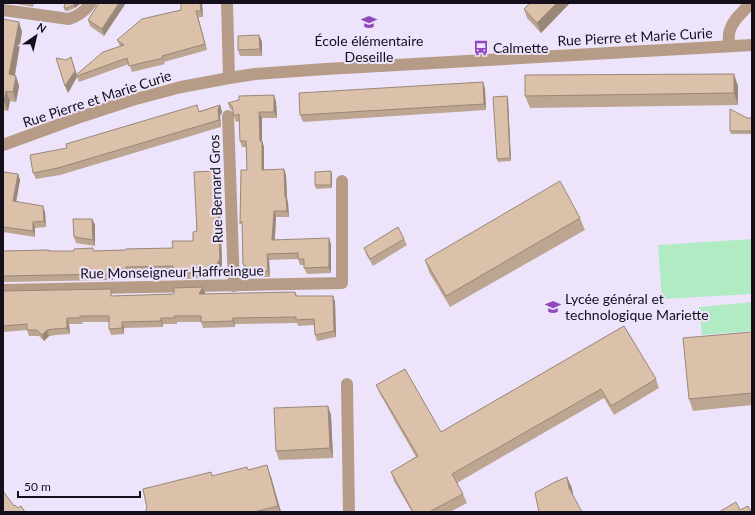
<svg xmlns="http://www.w3.org/2000/svg" width="755" height="515" font-family="Lato,sans-serif">
<rect width="100%" height="100%" fill="#ede4fc"/>
<g fill="#b0ebc3">
<polygon points="752,239 752,294 662,299 658,245"/>
<polygon points="752,302 752,331 702,335 699,307"/>
</g>
<g fill="none" stroke-linecap="round" stroke-linejoin="round">
<g stroke="#b69c86" stroke-width="12">
<polyline points="227,3 229,78"/>
<path d="M3,10l66,9c10,-3 16,-8 22,-16"/>
<path d="M729,46c0,-5 -1,-11 1,-16 3,-11 14,-19 21,-27"/>
<polyline points="228,116 234,286"/>
<polyline points="3,145 77,118 132,100 181,87 229,78 255,74 326,69 752,45"/>
<polyline points="3,290 342,283 342,181"/>
<polyline points="347,384 349,512"/>
</g>
</g>
<g fill="#bca692">
<polygon points="11,3 34,3 33,7"/>
<polygon points="81,3 75,8 68,11 65,11 64,8"/>
<polygon points="99,3 104,36 90,26 88,20"/>
<polygon points="181,3 202,3 203,17 198,17 207,50 164,62 165,64 132,72 129,64 79,82 77,77 68,93 66,60 71,57 77,74 120,46 117,40 181,10"/>
<polygon points="570,3 541,33 527,18 524,9"/>
<polygon points="3,19 19,22 22,32 15,75 16,76 19,86 16,102 10,101 8,111 3,110"/>
<polygon points="259,35 262,42 262,56 240,56 238,50"/>
<polygon points="483,82 485,89 486,110 303,122 300,115"/>
<polygon points="738,86 738,105 530,108 525,96"/>
<polygon points="507,96 508,99 511,161 498,162 497,159"/>
<polygon points="276,101 277,118 262,118 262,141 264,147 264,170 284,169 286,175 287,198 288,203 289,217 276,217 275,240 331,244 331,273 307,274 304,268 304,265 300,265 298,259 269,260 270,277 254,277 245,271 243,264 247,170 246,147 242,147 240,141 240,121 236,122 234,116 233,111 230,109 228,103"/>
<polygon points="220,105 222,112 220,116 221,127 60,175 36,179 33,173 67,148"/>
<polygon points="747,118 752,118 752,134 731,134 730,131"/>
<polygon points="216,171 219,177 222,265 214,278 176,279 174,272 128,273 128,275 113,276 113,280 3,282 3,251 94,251 173,248 193,241"/>
<polygon points="3,172 18,174 20,180 16,202 45,212 46,227 35,228 35,237 3,232"/>
<polygon points="332,174 332,188 316,189 315,185"/>
<polygon points="580,218 585,230 450,307 429,272 425,260"/>
<polygon points="92,219 95,225 95,246 76,243 74,237"/>
<polygon points="404,239 407,245 373,266 366,254 364,248"/>
<polygon points="203,287 205,293 205,294 295,292 297,296 333,296 335,302 336,337 317,341 315,335 314,325 298,326 297,323 235,324 235,327 203,328 201,322 177,322 177,324 163,324 163,327 124,328 124,334 111,335 109,329 109,322 82,322 83,324 69,324 70,334 56,335 49,336 44,341 39,336 29,336 27,330 3,332 3,291 114,296 174,294"/>
<polygon points="624,326 656,379 659,388 614,415 604,398 457,483 463,494 467,503 450,512 412,512 394,481 391,472 416,457 380,394 376,385 441,432"/>
<polygon points="752,332 752,405 693,411 689,399"/>
<polygon points="328,406 331,415 333,458 279,460 276,451"/>
<polygon points="248,470 271,477 281,512 145,512 212,476"/>
</g>
<g fill="#998777">
<polygon points="76,3 81,3 75,8 74,5"/>
<polygon points="119,3 126,3 104,36 102,29"/>
<polygon points="200,3 202,3 203,17 201,11"/>
<polygon points="557,3 570,3 541,33 537,23"/>
<polygon points="196,11 198,17 207,50 205,44"/>
<polygon points="19,22 22,32 13,85 9,74"/>
<polygon points="259,35 262,42 262,56 260,49"/>
<polygon points="75,71 77,77 68,93 65,86"/>
<polygon points="734,74 738,86 738,105 734,93"/>
<polygon points="16,76 19,86 16,102 13,92"/>
<polygon points="483,82 485,89 486,110 484,104"/>
<polygon points="6,91 10,101 8,111 4,101"/>
<polygon points="274,95 276,101 277,118 274,112"/>
<polygon points="507,96 508,99 511,161 510,158"/>
<polygon points="220,105 222,112 220,116 221,127 219,120 218,110"/>
<polygon points="259,112 262,118 262,141 264,147 264,176 262,170 260,141"/>
<polygon points="284,169 286,175 287,198 288,203 289,217 287,211 285,197"/>
<polygon points="216,171 219,177 222,265 214,278 212,272"/>
<polygon points="331,171 332,174 332,188 331,185"/>
<polygon points="18,174 20,180 15,207 13,201"/>
<polygon points="43,206 45,212 46,227 44,221"/>
<polygon points="274,211 276,217 274,246 272,240"/>
<polygon points="92,219 95,225 95,246 93,240"/>
<polygon points="33,222 35,228 35,237 33,231"/>
<polygon points="329,238 331,244 331,273 329,267"/>
<polygon points="267,254 269,260 270,277 268,271"/>
<polygon points="111,270 113,276 113,280 111,274"/>
<polygon points="203,287 205,293 201,300 199,294"/>
<polygon points="333,296 335,302 336,337 334,331"/>
<polygon points="67,318 69,324 70,334 67,328"/>
<polygon points="161,318 163,324 163,327 161,321"/>
<polygon points="233,318 235,324 235,327 233,321"/>
<polygon points="122,322 124,328 124,334 122,328"/>
<polygon points="47,330 49,336 44,341 42,335"/>
<polygon points="328,406 331,415 333,458 330,448"/>
<polygon points="267,465 271,477 281,512 280,512 278,506"/>
<polygon points="567,477 572,488 574,500 569,488"/>
</g>
<g fill="#dbc1aa" stroke="#998777">
<polygon points="65,3 76,3 74,5 67,8 64,8"/>
<polygon points="99,3 119,3 102,29 88,20"/>
<polygon points="181,3 200,3 201,11 196,11 205,44 162,56 163,58 129,66 127,58 77,76 76,75 103,52 124,45 117,40 142,19 181,10"/>
<polygon points="530,3 557,3 537,23 524,9"/>
<polygon points="3,19 19,22 9,74 16,76 13,92 6,91 4,101 3,100"/>
<polygon points="259,35 260,49 238,50 238,36"/>
<polygon points="71,57 75,71 65,86 56,58 66,60"/>
<polygon points="734,74 734,93 525,96 525,75"/>
<polygon points="483,82 484,104 300,115 299,93"/>
<polygon points="274,95 274,112 259,112 260,141 262,141 262,170 284,169 285,197 286,197 287,211 274,211 272,240 329,238 329,267 304,268 304,259 298,259 298,253 267,254 268,271 251,271 243,264 242,221 240,224 241,170 247,170 246,141 240,141 239,114 234,116 232,106 228,103 239,100 239,96"/>
<polygon points="507,96 510,158 497,159 493,97"/>
<polygon points="197,105 199,112 220,105 218,110 219,120 58,168 33,173 30,155 67,148 66,144"/>
<polygon points="730,109 747,118 752,118 752,131 730,131"/>
<polygon points="216,171 220,259 212,272 174,273 173,266 126,267 126,269 111,270 111,274 3,276 3,251 49,250 49,251 74,251 74,249 93,248 93,251 126,250 126,249 173,248 172,241 193,241 193,232 197,231 194,172"/>
<polygon points="331,171 331,185 315,185 315,172"/>
<polygon points="3,172 18,174 13,201 43,206 44,221 33,222 33,231 3,227"/>
<polygon points="560,181 580,218 446,296 425,260"/>
<polygon points="73,219 92,219 93,240 74,237"/>
<polygon points="398,227 404,239 370,259 364,248"/>
<polygon points="203,287 199,294 295,292 296,296 333,296 334,331 315,335 314,319 296,320 296,317 233,318 233,321 201,322 201,316 174,316 175,318 161,318 161,321 122,322 122,328 109,329 109,316 80,316 80,318 67,318 67,328 54,329 47,330 42,335 37,330 27,330 27,324 3,326 3,291 111,289 111,296 174,294 174,288"/>
<polygon points="624,326 656,379 611,406 601,389 452,474 463,494 429,512 413,512 391,472 418,456 376,385 405,369 441,432"/>
<polygon points="752,332 752,393 689,399 683,338"/>
<polygon points="328,406 330,448 276,451 274,408"/>
<polygon points="267,465 278,506 254,512 145,512 147,508 143,489 211,472 212,476 247,467 248,470"/>
<polygon points="567,477 569,488 582,512 539,512 535,493 555,482"/>
<polygon points="3,491 14,506 15,505 18,508 21,506 25,512 3,512"/>
<polygon points="736,502 740,510 748,506 751,512 719,512"/>
</g>
<defs>
<g id="school-bare" transform="scale(1.2)"><path d="M0-5L7-2L0 1L-7-2ZM-4 1L0 2.5L4 1V4Q0 6-4 4Z" fill="#9049bd" stroke="#ede4fc" stroke-width="2.5" paint-order="stroke"/></g>
<g id="bus-bare" transform="scale(1.2)"><path d="M-5-6H5V4H4V6H2V4H-2V6H-4V4H-5ZM-3.5-4V0h7V-4ZM-3.5 1.2v1.5H-2V1.2ZM2 1.2v1.5H3.5V1.2Z" fill="#9049bd" stroke="#ede4fc" stroke-width="2.5" paint-order="stroke"/></g>
</defs>
<g fill-rule="evenodd">
<use href="#school-bare" x="369" y="22"/>
<use href="#bus-bare" x="481" y="48"/>
<use href="#school-bare" x="553" y="307"/>
</g>
<g text-anchor="middle" stroke-width="4" stroke-linejoin="round" paint-order="stroke">
<g font-size="14" fill="#140f1a" stroke="#ede4fc">
<text transform="translate(635 37) rotate(-3)" y="5">Rue Pierre et Marie Curie</text>
<text transform="translate(97 99) rotate(-18)" y="5">Rue Pierre et Marie Curie</text>
<text transform="translate(216 189) rotate(-92)" y="5">Rue Bernard Gros</text>
<text transform="translate(172 272) rotate(-1)" y="5">Rue Monseigneur Haffreingue</text>
</g>
<g font-size="14" fill="#140f1a" stroke="#ede4fc" text-anchor="start">
<text x="369" y="46" text-anchor="middle">École élémentaire<tspan x="369" dy="16">Deseille</tspan></text>
<text x="493" y="53">Calmette</text>
<text x="565" y="304">Lycée général et<tspan x="565" dy="16">technologique Mariette</tspan></text>
</g>
</g>
<rect width="755" height="515" fill="none" stroke="#140f1a" stroke-width="8"/>
<g transform="translate(36 36) rotate(34)" stroke="#ede4fc" stroke-width="3" paint-order="stroke">
<path d="M0-3L7 15L0 10L-7 15Z" fill="#140f1a"/>
<text y="-6" font-size="11" font-weight="bold" text-anchor="middle" fill="#140f1a">N</text>
</g>
<path d="M18 491v6h122v-6" fill="none" stroke="#140f1a" stroke-width="2"/>
<text x="24" y="491" font-size="12" fill="#140f1a" stroke="#ede4fc" stroke-width="3" paint-order="stroke">50 m</text>
</svg>
